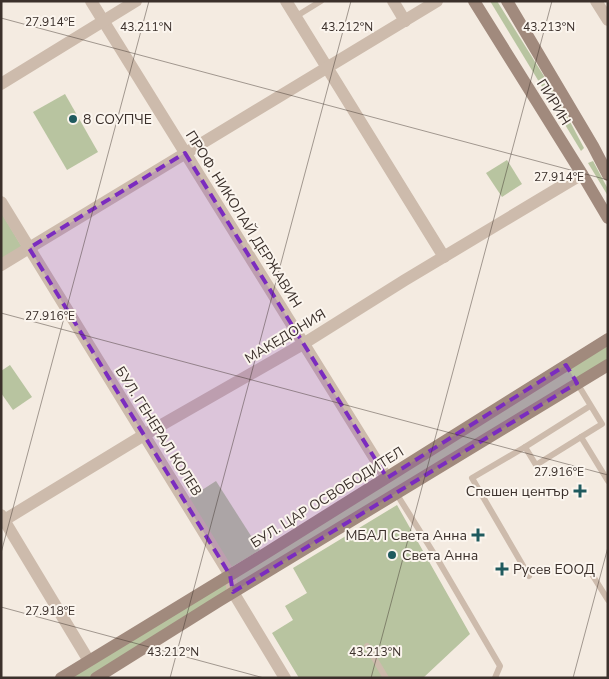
<svg xmlns="http://www.w3.org/2000/svg" width="609" height="679" font-family="'Nunito Sans',sans-serif">
<rect width="100%" height="100%" fill="#f4ebe1"/>
<g fill="#b8c4a0">
<polygon points="490,1 497,1 557,97 584,148 581,151"/>
<polygon points="65,94 98,152 67,170 33,112"/>
<polygon points="507,160 522,184 502,197 486,173"/>
<polygon points="593,161 608,189 608,196 588,163"/>
<polygon points="1,212 22,247 1,260"/>
<polygon points="608,340 608,365 96,678 61,678"/>
<polygon points="10,365 32,397 13,410 1,393 1,371"/>
<polygon points="216,481 260,550 230,568 188,499"/>
<polygon points="397,505 470,634 423,678 299,678 272,633 293,620 285,606 307,593 293,568"/>
</g>
<g fill="none" stroke-linecap="round" stroke-linejoin="round">
<g stroke="#cdbbac" stroke-width="6">
<polyline points="295,17 321,1"/>
<polyline points="577,383 602,424 581,437 608,481"/>
<polyline points="581,437 536,465 525,447 590,406"/>
<polyline points="525,447 472,478 529,576"/>
<polyline points="396,493 438,560 500,666 495,678"/>
<polyline points="588,568 608,600"/>
<polyline points="367,646 386,678"/>
</g>
<g stroke="#cdbbac" stroke-width="12">
<polyline points="91,1 387,478"/>
<polyline points="286,1 444,257"/>
<polyline points="393,1 405,21"/>
<polyline points="596,1 608,20"/>
<polyline points="1,84 136,1"/>
<polyline points="1,265 437,1"/>
<polyline points="1,515 89,661"/>
<polyline points="1,522 144,435 303,344 405,280 582,174"/>
</g>
<polyline stroke="#cdbbac" stroke-width="12" points="1,202 230,575 233,592 285,678"/>
<g stroke="#a18a7d" stroke-width="12">
<polyline points="474,1 582,174 608,218"/>
<polyline points="507,1 593,146 608,175"/>
<polyline points="61,678 263,555 608,339"/>
<polyline points="96,678 219,601 608,365"/>
</g>
</g>
<path fill="#7b2cbf" fill-opacity="0.2" stroke="#7b2cbf" stroke-width="4" stroke-dasharray="10 6" stroke-linejoin="round" d="M185,153l202,325 179,-113 11,18 -344,209 -3,-17 -201,-327z"/>
<path fill="none" stroke="#3b302b" stroke-width="1" stroke-opacity="0.45" d="M1,18l607,162M1,313l607,162M1,553l148,-552M1,607l263,71M170,678l181,-677M371,678l181,-677M573,678l35,-131"/>
<g fill="#1f5a5e" stroke="#fbf5ee" stroke-width="2">
<circle cx="73" cy="119" r="5"/>
<path d="M577.5 483.5h5v5h5v5h-5v5h-5v-5h-5v-5h5z"/>
<path d="M475.5 527.5h5v5h5v5h-5v5h-5v-5h-5v-5h5z"/>
<circle cx="392" cy="555" r="5"/>
<path d="M499.5 561.5h5v5h5v5h-5v5h-5v-5h-5v-5h5z"/>
</g>
<g text-anchor="middle" stroke-width="4" stroke-linejoin="round" paint-order="stroke">
<g font-size="14" fill="#3b302b" stroke="#fbf5ee">
<text transform="translate(554 102) rotate(58)" y="5">ПИРИН</text>
<text transform="translate(244 219) rotate(58)" y="5">ПРОФ. НИКОЛАЙ ДЕРЖАВИН</text>
<text transform="translate(285 336) rotate(-31)" y="5">МАКЕДОНИЯ</text>
<text transform="translate(159 431) rotate(58)" y="5">БУЛ. ГЕНЕРАЛ КОЛЕВ</text>
<text transform="translate(327 497) rotate(-32)" y="5">БУЛ. ЦАР ОСВОБОДИТЕЛ</text>
</g>
<g font-size="14" fill="#3b302b" stroke="#fbf5ee" text-anchor="start">
<text x="83" y="124">8 СОУПЧЕ</text>
<text x="569" y="496" text-anchor="end">Спешен център</text>
<text x="467" y="540" text-anchor="end">МБАЛ Света Анна</text>
<text x="402" y="560">Света Анна</text>
<text x="513" y="574">Русев ЕООД</text>
</g>
</g>
<g font-size="12" text-anchor="middle" fill="#3b302b" stroke="#fbf5ee" stroke-width="4" stroke-linejoin="round" paint-order="stroke">
<text x="50" y="26">27.914°E</text>
<text x="146" y="31">43.211°N</text>
<text x="347" y="31">43.212°N</text>
<text x="549" y="31">43.213°N</text>
<text x="559" y="181">27.914°E</text>
<text x="50" y="320">27.916°E</text>
<text x="559" y="476">27.916°E</text>
<text x="50" y="615">27.918°E</text>
<text x="173" y="656">43.212°N</text>
<text x="375" y="656">43.213°N</text>
</g>
<rect width="609" height="679" fill="none" stroke="#3b302b" stroke-width="5"/>
</svg>
